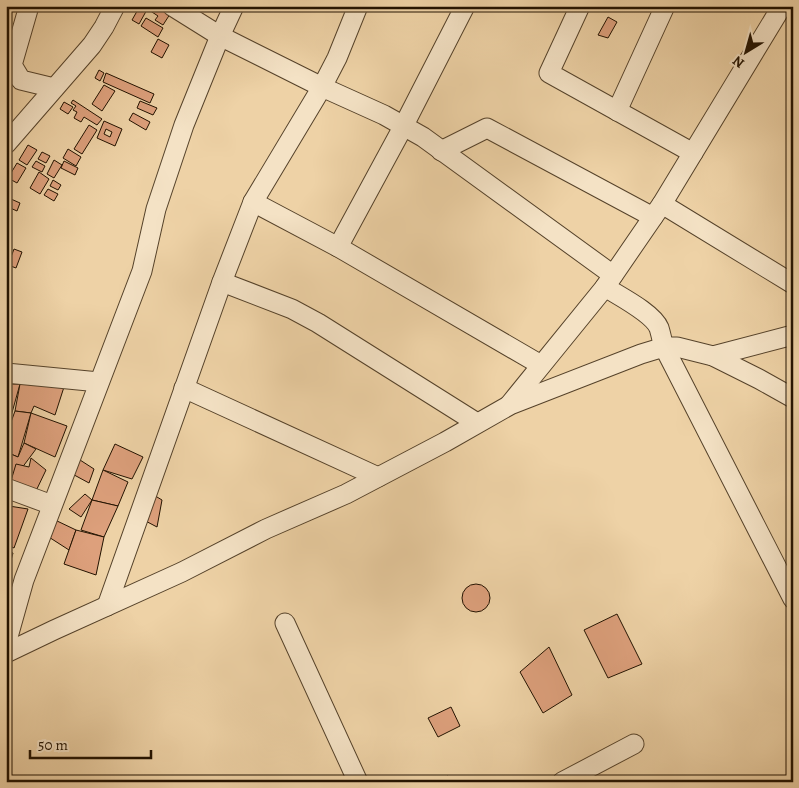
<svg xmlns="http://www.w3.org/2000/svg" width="799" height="788" font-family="Alegreya,serif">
<rect width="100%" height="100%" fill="#eed2a6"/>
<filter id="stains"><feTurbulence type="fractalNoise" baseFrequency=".004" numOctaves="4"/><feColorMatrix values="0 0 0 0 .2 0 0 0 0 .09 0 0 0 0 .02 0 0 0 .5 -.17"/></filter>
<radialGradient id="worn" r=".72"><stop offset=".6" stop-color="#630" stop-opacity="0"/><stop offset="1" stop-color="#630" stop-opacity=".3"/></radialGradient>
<g fill="#dda07c" stroke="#221200" fill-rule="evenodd">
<polygon points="140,6 149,6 139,24 132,20"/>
<polygon points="151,6 164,6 172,11 163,25 155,20 158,16 149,10"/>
<polygon points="608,17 617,22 608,38 598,35"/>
<polygon points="146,18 163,28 158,37 141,26"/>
<polygon points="158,39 169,45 162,58 151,52"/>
<polygon points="99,70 104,73 100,81 95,78"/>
<polygon points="106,73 154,94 150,103 103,82"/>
<polygon points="104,85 115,91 102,111 92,104"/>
<polygon points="73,100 102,119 97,125 84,117 81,122 74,118 77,112 73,110 76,106 71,103"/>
<polygon points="140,101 157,108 153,115 137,108"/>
<polygon points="64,102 73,107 68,114 60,109"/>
<polygon points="133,113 150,122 146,130 129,120"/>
<path d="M104,121l18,8 -7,17 -18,-8zM106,129l6,3 -2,5 -6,-3z"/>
<polygon points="89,125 97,130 82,154 74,149"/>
<polygon points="28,145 37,150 27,165 19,160"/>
<polygon points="68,149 81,157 76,166 63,158"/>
<polygon points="42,152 50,156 46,163 38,159"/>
<polygon points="54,160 62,165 54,178 47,174"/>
<polygon points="36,161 45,166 42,172 32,167"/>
<polygon points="64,161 78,168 75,175 61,168"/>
<polygon points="17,163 26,168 17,183 8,178"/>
<polygon points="39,172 49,179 40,194 30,188"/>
<polygon points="53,180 61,185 58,190 50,186"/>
<polygon points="48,189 58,194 54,201 44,195"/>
<polygon points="11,199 20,203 17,211 8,207"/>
<polygon points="14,249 22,252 16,268 8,265"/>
<polygon points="8,384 20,384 6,434 6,389"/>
<polygon points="20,384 64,387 55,415 34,406 31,413 15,411"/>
<polygon points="15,411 31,413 18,457 6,452 6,436"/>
<polygon points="31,413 67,426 55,457 24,443"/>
<polygon points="24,443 36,449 10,484 6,484 6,452 18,457"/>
<polygon points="115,444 143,457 132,479 103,470"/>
<polygon points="31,458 46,470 35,493 10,484 16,464 29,467"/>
<polygon points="80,460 94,469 89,483 65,470"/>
<polygon points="103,470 128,482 118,506 92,500"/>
<polygon points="147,491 162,500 157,527 138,517"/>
<polygon points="85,494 92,500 81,517 69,509"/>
<polygon points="92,500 118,506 104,537 81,530"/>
<polygon points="9,506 28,509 14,548 6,544 6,511"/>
<polygon points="55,520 76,530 69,550 41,532"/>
<polygon points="76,530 104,537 96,575 64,564"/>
<polygon points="6,551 13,553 6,578"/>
<circle cx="476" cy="598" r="14"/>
<polygon points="617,614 642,664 608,678 584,630"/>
<polygon points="549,647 572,695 543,713 520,672"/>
<polygon points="451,707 460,726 438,737 428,718"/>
<polygon points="448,776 451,782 436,782"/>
</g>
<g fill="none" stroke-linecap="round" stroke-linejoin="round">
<g stroke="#55422a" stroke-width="21">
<g id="minor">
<polyline points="29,6 12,65 21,80 54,88"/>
<polyline points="172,6 220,36 322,87 384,115 423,137 613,275"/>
<polyline points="580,6 549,73 693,153"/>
<polyline points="617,111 665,6"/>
<polyline points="6,144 92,45 104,27 115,6"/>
<polyline points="441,151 487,128 653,217"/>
<polyline points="253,202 338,247 541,365"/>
<polyline points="662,204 793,284"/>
<polyline points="338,247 403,127 465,6"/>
<polyline points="222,282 292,309 318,323 477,423"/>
<path d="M605,287c14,9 48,26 54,41 2,6 3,13 5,19l129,252"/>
<polyline points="713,356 793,335"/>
<polyline points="6,373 99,382"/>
<polyline points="184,388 378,477"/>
<polyline points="510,404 605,287 662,204 782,6"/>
<polyline points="6,488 52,505"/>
<polyline points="107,606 222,282 253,202 322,87 337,58 358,6"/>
<polyline points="285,623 358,782"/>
<polyline points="6,644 24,580 142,271 156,209 184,125 220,36 234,6"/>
<polyline points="6,653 54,630 182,572 266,529 346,494 445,442 510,405 641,354 664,347 677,347 713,356 759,379 793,398"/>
<polyline points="562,782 634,744"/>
</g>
</g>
<use href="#minor" stroke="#f4e2c5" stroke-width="19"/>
</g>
<rect width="799" height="788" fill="none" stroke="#eed2a6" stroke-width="25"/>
<rect x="8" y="8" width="784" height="773" fill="none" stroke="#221200" stroke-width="2.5"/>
<rect x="12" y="12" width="774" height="763" fill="none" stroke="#221200"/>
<g transform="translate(746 52) rotate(217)" stroke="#f4e2c5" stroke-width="4" paint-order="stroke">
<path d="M0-4L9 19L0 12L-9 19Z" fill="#221200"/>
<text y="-8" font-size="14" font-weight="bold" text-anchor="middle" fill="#221200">N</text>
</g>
<path d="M30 750v8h121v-8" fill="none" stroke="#221200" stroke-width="2.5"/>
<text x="38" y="750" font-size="15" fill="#221200" stroke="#f4e2c5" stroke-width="4" paint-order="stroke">50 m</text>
<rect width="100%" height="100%" filter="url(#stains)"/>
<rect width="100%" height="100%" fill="url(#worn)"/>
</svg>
